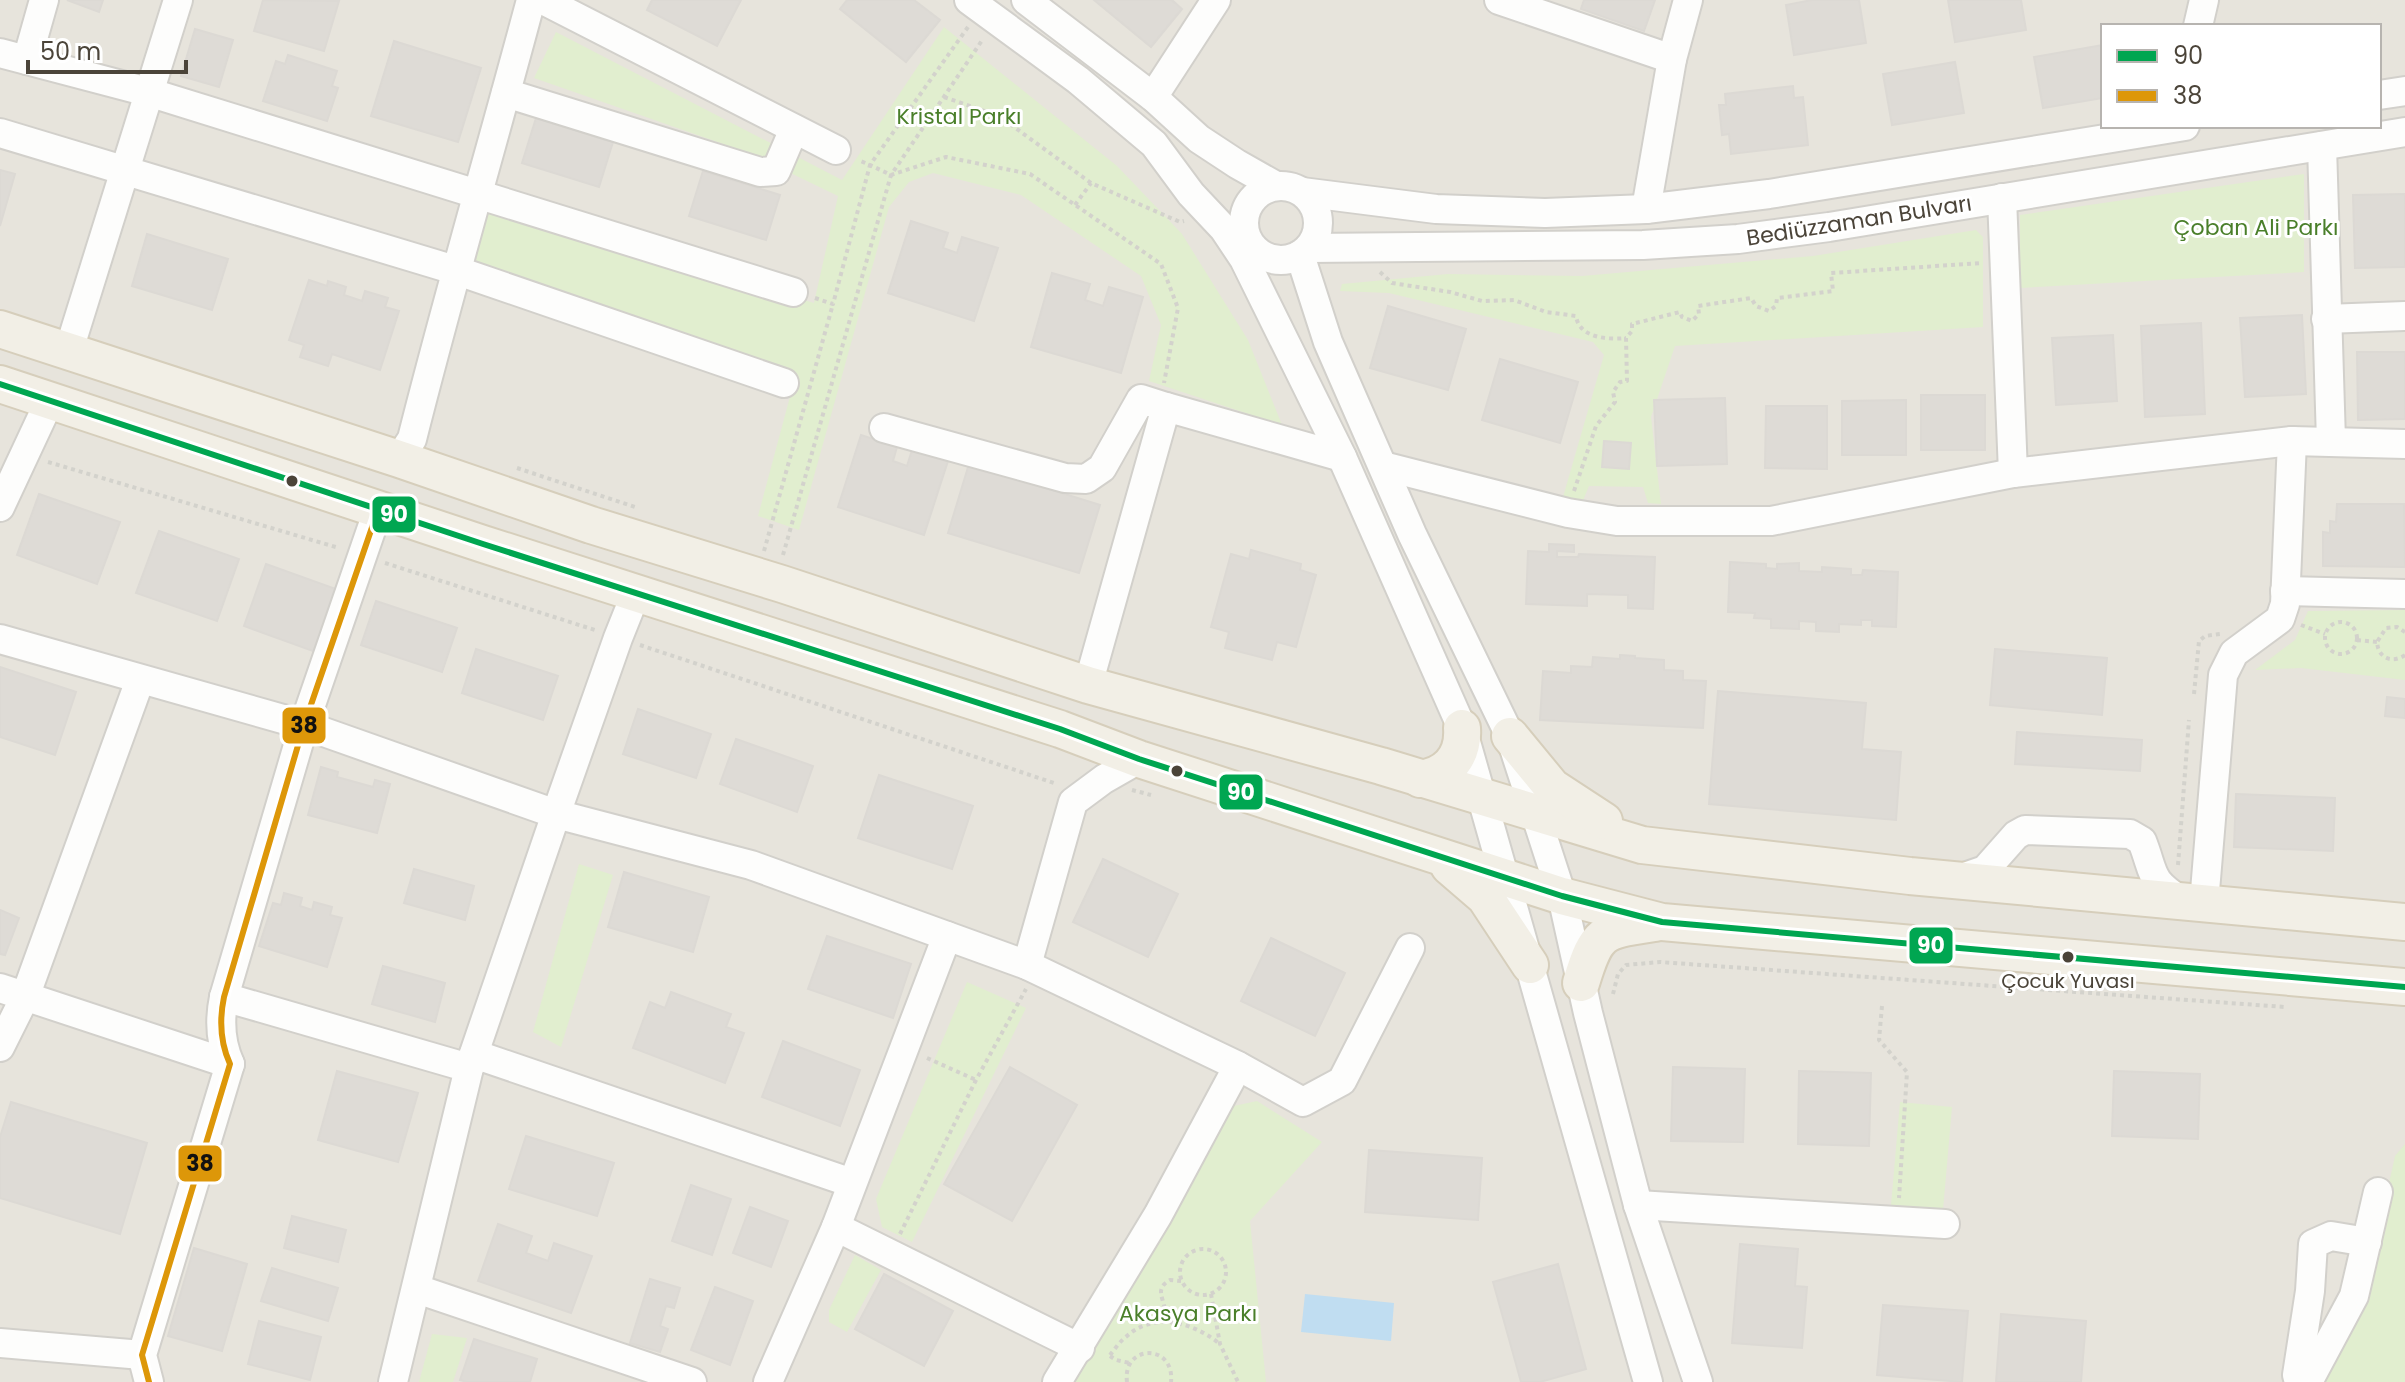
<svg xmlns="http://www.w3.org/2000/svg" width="2405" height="1382" font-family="Poppins,sans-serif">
<rect width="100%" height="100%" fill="#f4f2ee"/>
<path fill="#e7e4dc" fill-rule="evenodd" d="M0,0h2405v1382h-2405zM2103,26h276v100h-276z"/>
<g fill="#e1eecf">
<polygon points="944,27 1117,166 1182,234 1248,340 1282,425 1149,381 1161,325 1141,276 1021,195 933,173 909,182 889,207 799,530 758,516 795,378 465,260 482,208 814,303 838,196 749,153 534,78 556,32 842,180"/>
<polygon points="2304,174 2304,272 2020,288 2020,215"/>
<polygon points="1976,230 1983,237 1983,327 1675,346 1651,417 1661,504 1648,503 1643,487 1589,486 1582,503 1563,497 1604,355 1593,342 1389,293 1340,291 1342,284 1448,274 1582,276 1813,256"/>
<polygon points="2405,610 2405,680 2301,668 2255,670 2295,640 2308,611"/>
<polygon points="579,864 613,875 561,1047 533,1032"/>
<polygon points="967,982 1026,1008 912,1242 882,1227 876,1199"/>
<polygon points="1257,1101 1322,1142 1250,1221 1266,1382 1065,1382 1229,1107"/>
<polygon points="1900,1102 1952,1107 1943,1210 1891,1205"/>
<polygon points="2405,1144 2405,1382 2316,1382 2363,1300 2395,1156"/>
<polygon points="855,1255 881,1270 847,1332 829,1322 829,1310"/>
<polygon points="432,1334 467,1338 453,1382 419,1382"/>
</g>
<polygon fill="#c0ddf1" points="1305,1294 1394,1303 1391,1341 1301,1332"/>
<g fill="#dedbd6" stroke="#dcd9d4" stroke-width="2">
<polygon points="67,0 103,0 99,12"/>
<polygon points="263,0 339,1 324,51 254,31"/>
<polygon points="652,0 741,0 717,46 647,10"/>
<polygon points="847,0 914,0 940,20 906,62 840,9"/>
<polygon points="1094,0 1172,0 1182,9 1151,47"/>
<polygon points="1584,0 1655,0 1644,31 1581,9"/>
<polygon points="1812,0 1859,0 1866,43 1794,55 1786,5"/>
<polygon points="1948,0 2021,0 2026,30 1955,42"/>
<polygon points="195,29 233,40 219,87 181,76"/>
<polygon points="394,41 481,68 458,142 371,116"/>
<polygon points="2103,45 2103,98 2043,108 2034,57"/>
<polygon points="288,55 337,71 332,86 338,88 327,121 263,101 276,61 285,64"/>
<polygon points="1955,62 1964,113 1892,125 1883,74"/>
<polygon points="1793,86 1794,98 1803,97 1808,145 1731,154 1729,134 1722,135 1719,105 1726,105 1725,94"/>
<polygon points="536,118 613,142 599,187 522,163"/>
<polygon points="0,170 15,174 0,226"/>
<polygon points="703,171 780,195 766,240 689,216"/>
<polygon points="2405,194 2405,267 2355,268 2353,195"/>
<polygon points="911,221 948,233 943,248 957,253 962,237 998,248 974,321 888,293"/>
<polygon points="147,234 228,259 212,310 132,286"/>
<polygon points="1052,273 1090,284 1085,300 1103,306 1109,287 1143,297 1121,373 1031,347"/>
<polygon points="309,280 327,286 328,281 346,287 344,295 362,301 365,291 388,298 385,307 399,311 380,370 332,354 328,366 300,357 304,345 289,340"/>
<polygon points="1388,306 1466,329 1448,390 1370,368"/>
<polygon points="2302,315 2306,394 2245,397 2240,318"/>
<polygon points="2201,323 2205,414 2145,417 2141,326"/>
<polygon points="2113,335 2117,401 2056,405 2052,338"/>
<polygon points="2357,352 2405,352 2405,419 2358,420"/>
<polygon points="1500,359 1578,382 1560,443 1482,420"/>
<rect x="1921" y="395" width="64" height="55"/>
<polygon points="1725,398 1727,464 1657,466 1654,400"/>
<polygon points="1906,400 1906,455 1842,455 1842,401"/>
<polygon points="1766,406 1827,406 1827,469 1765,468"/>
<polygon points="861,435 897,447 893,461 907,466 912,450 948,461 924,535 838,507"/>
<polygon points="1604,441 1631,443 1629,469 1602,467"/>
<polygon points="969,464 1100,505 1079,573 948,533"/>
<polygon points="39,494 120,522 97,584 17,555"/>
<polygon points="2337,504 2404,504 2405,567 2323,566 2323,532 2330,533 2330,521 2336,522"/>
<polygon points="159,531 239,559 217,621 136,593"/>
<polygon points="1549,544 1574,545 1574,552 1557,551 1557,557 1578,557 1579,554 1655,557 1653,609 1628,608 1628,595 1587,594 1587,606 1526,604 1528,551 1549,552"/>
<polygon points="1251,550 1301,564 1300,570 1316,575 1296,647 1277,642 1272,660 1225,648 1229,632 1211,627 1231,554 1249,559"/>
<polygon points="1730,562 1766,564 1766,568 1777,569 1777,564 1799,563 1799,571 1822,572 1822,567 1851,569 1851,575 1862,575 1863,570 1898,572 1896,627 1872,626 1872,620 1861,620 1861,625 1839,624 1839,632 1816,631 1816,622 1799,621 1799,629 1771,628 1771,619 1754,618 1755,613 1728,612"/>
<polygon points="266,564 347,593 324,655 244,626"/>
<polygon points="376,601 457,628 442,672 361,645"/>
<polygon points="476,649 558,676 543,720 462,693"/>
<polygon points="1995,649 2107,658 2102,715 1990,705"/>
<polygon points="1620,655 1635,656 1635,658 1664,660 1664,670 1683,671 1683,680 1706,681 1703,728 1540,720 1543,671 1571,673 1571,666 1592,667 1593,657 1620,659"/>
<polygon points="0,667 76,692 55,755 0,737"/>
<polygon points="1718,691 1866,703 1862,749 1901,752 1896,820 1709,804"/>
<polygon points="2387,697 2405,699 2405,718 2385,716"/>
<polygon points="638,709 711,734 696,778 623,754"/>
<polygon points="2017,732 2142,740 2140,771 2015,764"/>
<polygon points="736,739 813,766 797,812 720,784"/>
<polygon points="321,767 338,772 337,777 373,787 375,780 390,784 377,833 308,815"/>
<polygon points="879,775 973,806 952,869 858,838"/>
<polygon points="2236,794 2335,798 2333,851 2234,847"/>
<polygon points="1103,859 1178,894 1148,957 1073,922"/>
<polygon points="414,869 474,886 465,920 404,903"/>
<polygon points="624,872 709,897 693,952 608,927"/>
<polygon points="284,893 302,898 300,906 312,910 314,902 332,907 330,915 342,918 327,967 259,946 273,903 281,905"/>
<polygon points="0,910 19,918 5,955 0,954"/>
<polygon points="827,936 911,964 893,1018 808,989"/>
<polygon points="1271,938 1345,973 1315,1036 1241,1001"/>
<polygon points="383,966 445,983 435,1022 372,1004"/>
<polygon points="671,992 731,1014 726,1027 744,1033 725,1083 633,1048 650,1002 665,1008"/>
<polygon points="783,1041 860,1070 840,1126 762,1097"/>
<polygon points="1010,1067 1077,1105 1012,1221 944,1184"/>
<polygon points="1673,1067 1745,1069 1743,1142 1671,1141"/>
<polygon points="337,1071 418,1093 398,1162 318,1140"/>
<polygon points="1799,1071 1871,1073 1869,1146 1798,1144"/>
<polygon points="2114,1071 2200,1074 2198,1139 2112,1136"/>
<polygon points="11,1102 147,1143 120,1234 0,1198 0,1137"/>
<polygon points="526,1136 614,1163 597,1216 509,1189"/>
<polygon points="1369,1150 1482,1158 1478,1220 1365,1212"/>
<polygon points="691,1185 731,1199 712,1255 672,1241"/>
<polygon points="750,1207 788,1221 771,1267 733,1253"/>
<polygon points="292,1216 346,1230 338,1262 284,1248"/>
<polygon points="498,1224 532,1236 526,1253 548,1261 554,1243 592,1256 571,1313 478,1281"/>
<polygon points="1740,1244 1798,1249 1795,1286 1807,1287 1802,1348 1732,1343"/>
<polygon points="194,1248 247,1264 222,1351 168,1336"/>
<polygon points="1558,1264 1586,1369 1540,1382 1521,1382 1493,1282"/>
<polygon points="272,1268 338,1288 328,1321 261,1301"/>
<polygon points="884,1274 953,1311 924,1366 855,1329"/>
<polygon points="650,1279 680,1288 674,1308 666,1306 660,1326 668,1329 660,1352 630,1343"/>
<polygon points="715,1287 753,1301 730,1365 691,1350"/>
<polygon points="1883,1305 1968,1311 1962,1382 1877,1375"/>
<polygon points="2001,1314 2086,1321 2081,1382 1996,1382"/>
<polygon points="259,1321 321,1337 310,1380 248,1364"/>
<polygon points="474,1339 537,1359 530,1382 467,1382 460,1380"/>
</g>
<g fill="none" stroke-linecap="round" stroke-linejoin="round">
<g stroke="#d2d0cb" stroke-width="32">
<g id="minor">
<polyline points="543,0 836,150"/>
<polyline points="969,0 1078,80 1154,144 1191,194 1224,229 1244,259 1342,457 1462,728 1648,1382"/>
<polyline points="1026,0 1153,97 1199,139 1237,164 1276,186"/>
<polyline points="1499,0 1672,59"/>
<polyline points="2198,26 2204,0"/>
<polyline points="0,53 148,92 793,292"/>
<polyline points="27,60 44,0"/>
<polyline points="506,93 760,172 776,171 794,129"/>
<polyline points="2379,95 2405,91"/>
<polyline points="1153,97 1216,0"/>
<polyline points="0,133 455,270 784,383"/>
<polyline points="2322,146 2331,441"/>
<circle cx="1281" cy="223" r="37"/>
<polyline points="1302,192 1436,209 1545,213 1646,209 1769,194 2185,126"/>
<polyline points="2002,198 2013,473"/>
<polyline points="1646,209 1672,59 1688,0"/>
<polyline points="1309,248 1643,245 1738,239 1829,227 2405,132"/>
<polyline points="1300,255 1328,342 1412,534 1510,736 1562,896 1588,1013 1638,1205 1698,1382"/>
<polyline points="2326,319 2405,316"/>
<polyline points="68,353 178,0"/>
<polyline points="884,428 1065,478 1086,479 1102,468 1141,399 1166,407"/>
<path d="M399,459l13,-20c37,-147 80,-293 119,-439"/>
<polyline points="1383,466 1568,513 1617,521 1771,521 2013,473 2292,441 2405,444"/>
<polyline points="0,507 50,400"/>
<polyline points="2285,591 2405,594"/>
<polyline points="0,639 304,725 556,814 751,865 1027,965 1238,1066 1303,1102 1342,1081 1410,948"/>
<polyline points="1088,685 1166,407 1342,457"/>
<path d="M1956,880l29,-10 31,-35 9,-5 105,4 12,7c13,33 6,39 40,60"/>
<polyline points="2204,903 2223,675 2234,653 2280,619 2285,604 2292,441"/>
<polyline points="1027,965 1073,802 1104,779 1139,759"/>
<polyline points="0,988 230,1064"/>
<polyline points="224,997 469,1068"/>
<polyline points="0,1047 25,997 140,680"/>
<polyline points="474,1054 852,1183"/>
<polyline points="1638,1205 1945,1224"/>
<polyline points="836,1227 1080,1348"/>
<polyline points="417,1289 692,1382"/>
<polyline points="0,1343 142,1355"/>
<path d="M149,1382l-7,-27 88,-291c-10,-22 -11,-43 -6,-67l80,-272 74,-215"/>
<polyline points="393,1382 469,1068 556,814 618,638 636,593"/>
<polyline points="768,1382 836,1227 947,936"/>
<polyline points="1057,1382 1158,1215 1238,1066"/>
<polyline points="2299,1382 2297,1375 2310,1291 2313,1244 2331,1236 2367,1242"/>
<polyline points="2308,1382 2354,1296 2378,1192"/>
</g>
</g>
<g stroke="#d6cebb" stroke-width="40">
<g id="major">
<polyline points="0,329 399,459 591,525 782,584 1088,685 1381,766 1642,845 1910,876 2405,922"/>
<polyline points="0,384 483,544 1060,729 1139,759 1562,896 1662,922 2405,987"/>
<polyline points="1510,736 1552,787 1604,821"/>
<path d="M1420,779c28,-4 44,-23 42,-51"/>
<polyline points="1449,866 1485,897 1530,965"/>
<path d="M1581,983c16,-53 21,-52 74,-60"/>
</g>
</g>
<g stroke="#d3d2cc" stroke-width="4" stroke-dasharray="4 4" stroke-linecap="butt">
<polyline points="968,27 870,165 891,175 946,157 1030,174 1161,264 1178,308 1164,383"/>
<polyline points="944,97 999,116 1091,183 1180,222 1184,221"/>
<polyline points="1075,205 1091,183"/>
<path d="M1380,272l12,11 58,9 32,9 32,-1 32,12 30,4c3,22 32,24 50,22"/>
<polyline points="815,298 833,304 870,165 858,160"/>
<polyline points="48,462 339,548"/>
<polyline points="517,468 638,508"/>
<polyline points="1574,491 1596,426 1615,402 1613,392 1620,382 1627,381 1626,338 1632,331 1632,324 1680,312 1682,317 1692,321 1699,314 1698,306 1751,298 1756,306 1769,311 1776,306 1777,298 1833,291 1831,273 1982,263"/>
<polyline points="764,551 833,304"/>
<polyline points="783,555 891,175 983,39"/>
<polyline points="385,563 598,631"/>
<circle cx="2341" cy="638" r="16"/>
<polyline points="2301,625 2325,634"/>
<path d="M2405,632l-8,-5 -11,1 -9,14c1,16 15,22 28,13"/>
<polyline points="2357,640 2377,642"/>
<polyline points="640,645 1057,784"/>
<polyline points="2194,694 2199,641 2205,636 2220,634"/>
<polyline points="1132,790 1151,795"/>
<polyline points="2178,865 2189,720"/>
<polyline points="1613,994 1618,974 1626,965 1660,962 2285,1007"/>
<polyline points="1882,1006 1879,1040 1907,1072 1899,1198"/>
<polyline points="927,1058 976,1080"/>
<polyline points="900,1234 976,1080 1026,989"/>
<circle cx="1203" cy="1272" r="23"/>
<polyline points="1211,1294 1220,1344 1238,1382"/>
<path d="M1157,1322l8,-11c-1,-13 -11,-22 5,-31l11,1"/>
<path d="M1110,1355c5,-6 10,-14 17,-19 28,-25 68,-13 94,9"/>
<polyline points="1110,1356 1116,1360 1130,1363"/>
<path d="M1127,1382c-5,-38 48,-39 44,0"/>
</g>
<use href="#minor" stroke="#fdfdfc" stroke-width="28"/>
<use href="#major" stroke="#f2efe6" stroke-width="36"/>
<g stroke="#fff" stroke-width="12">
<polyline id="bus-1" points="0,384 483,544 1060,729 1139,759 1562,896 1662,922 2405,987"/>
</g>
<g stroke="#fff" stroke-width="12">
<path id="bus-2" d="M149,1382l-7,-27 88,-291c-10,-22 -11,-43 -6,-67l80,-272 74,-215"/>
</g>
<use href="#bus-1" stroke="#00a651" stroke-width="6"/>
<use href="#bus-2" stroke="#dd9709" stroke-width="6"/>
</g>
<g fill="#4b4439" stroke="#fff" stroke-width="3">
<circle cx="292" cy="481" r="7"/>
<circle cx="1177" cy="771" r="7"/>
<circle cx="2068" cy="957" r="7"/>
</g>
<g text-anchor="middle" stroke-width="6" stroke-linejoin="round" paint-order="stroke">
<g font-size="20" fill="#4b4439" stroke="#fff">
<text x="2068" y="988">Çocuk Yuvası</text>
</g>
<g font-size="22" fill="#4a7f2a" stroke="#fff">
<text x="959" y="124">Kristal Parkı</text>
<text x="2256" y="235">Çoban Ali Parkı</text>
<text x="1188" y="1321">Akasya Parkı</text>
</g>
<g font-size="22" fill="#4b4439" stroke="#fff">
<text transform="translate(1859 220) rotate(-9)" y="8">Bediüzzaman Bulvarı</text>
</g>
</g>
<g stroke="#fff" stroke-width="3">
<rect x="371" y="495" width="46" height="39" rx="8" fill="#00a651"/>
<rect x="281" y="706" width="46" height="39" rx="8" fill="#dd9709"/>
<rect x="1218" y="773" width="46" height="38" rx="8" fill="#00a651"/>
<rect x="1908" y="926" width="46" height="39" rx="8" fill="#00a651"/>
<rect x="177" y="1144" width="46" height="39" rx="8" fill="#dd9709"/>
</g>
<g font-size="22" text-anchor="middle" font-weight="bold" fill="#fff">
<text x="394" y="522">90</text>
<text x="1241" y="800">90</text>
<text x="1931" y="953">90</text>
</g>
<g font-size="22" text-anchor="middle" font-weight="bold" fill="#111">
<text x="304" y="733">38</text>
<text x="200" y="1171">38</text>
</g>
<rect x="2101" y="24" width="280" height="104" fill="#ffffff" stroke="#b7b4b0" stroke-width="2"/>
<rect x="2117" y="50" width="40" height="12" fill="#00a651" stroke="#b7b4b0" stroke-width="2"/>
<text x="2173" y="64" font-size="24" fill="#4b4439">90</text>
<rect x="2117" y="90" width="40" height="12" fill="#dd9709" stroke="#b7b4b0" stroke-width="2"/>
<text x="2173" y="104" font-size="24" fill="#4b4439">38</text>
<path d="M28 60v12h158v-12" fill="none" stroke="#4b4439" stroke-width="4"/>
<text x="40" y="60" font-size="24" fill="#4b4439" stroke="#ffffff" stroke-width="6" paint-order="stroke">50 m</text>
</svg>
